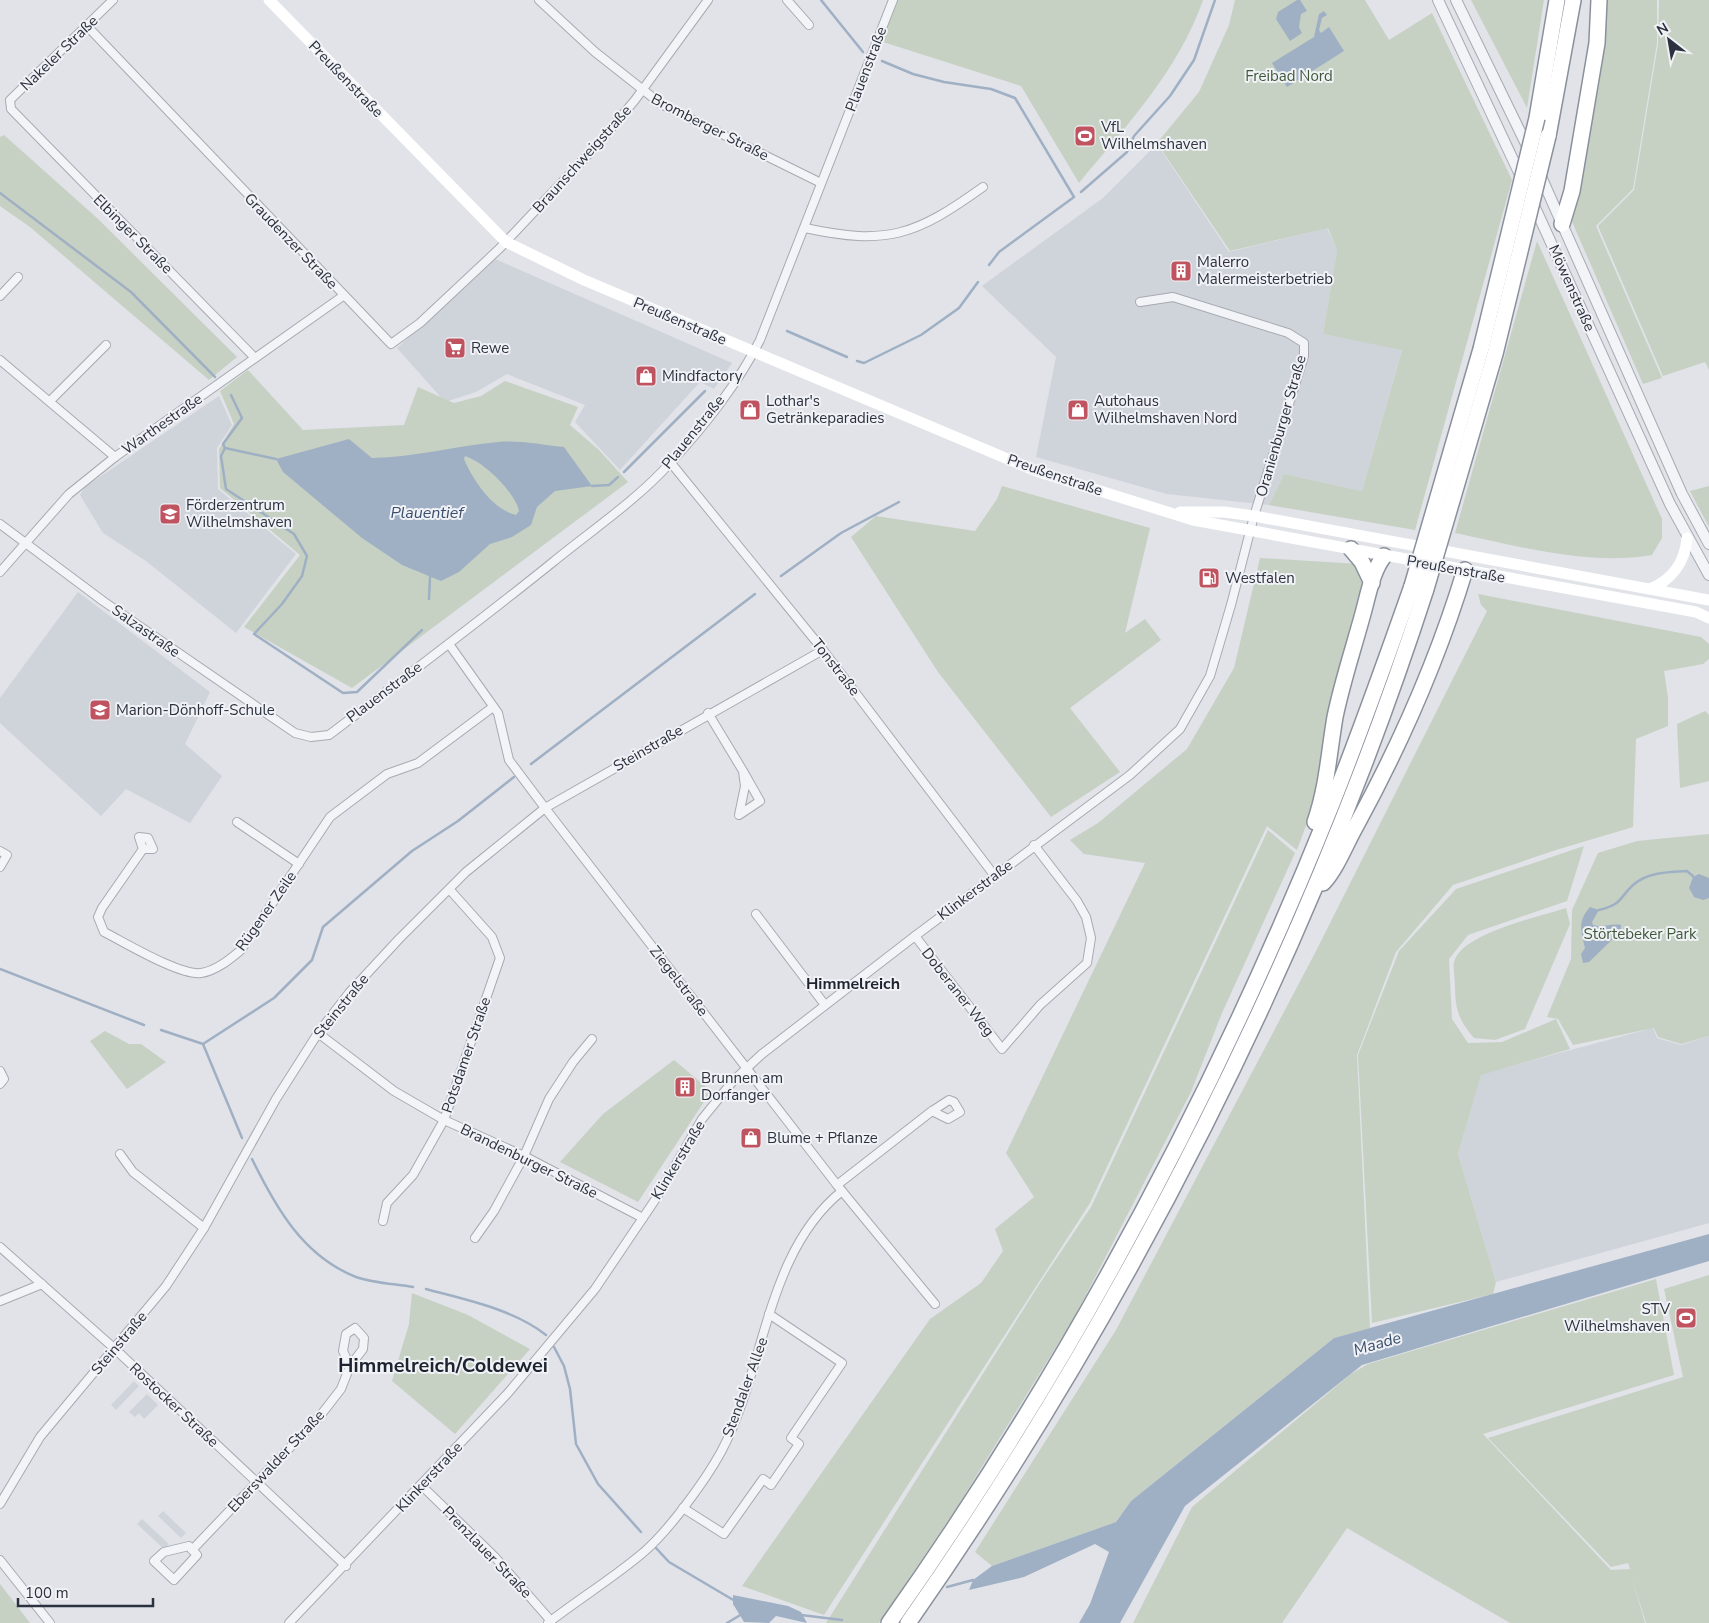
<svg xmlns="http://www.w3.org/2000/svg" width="1709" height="1623" font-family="'Nunito Sans',sans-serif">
<rect width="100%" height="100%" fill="#e1e3e8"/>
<g fill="#cfd3da">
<polygon points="1157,144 1229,252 1327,228 1337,251 1323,334 1402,349 1362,491 1284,474 1269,505 1167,494 1036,457 1056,357 982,286 1103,198"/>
<polygon points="495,259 732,363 714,389 700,382 620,470 575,422 585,405 507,374 476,392 445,402 397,348"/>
<polygon points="219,396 232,425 217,448 218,489 296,554 236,633 146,561 103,533 80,495 85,487"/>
<polygon points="78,592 210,692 185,744 222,776 190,823 126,789 101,816 0,723 0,698"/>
<polygon points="1653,1028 1657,1038 1681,1045 1709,1036 1709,1223 1496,1282 1458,1154 1481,1074"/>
<polygon points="134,1381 139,1386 116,1410 111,1405"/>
<polygon points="147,1394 158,1405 144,1419 139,1413 135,1417 129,1412"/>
<polygon points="163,1511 186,1533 181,1538 158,1516"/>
<polygon points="142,1519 169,1544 164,1549 137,1524"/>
</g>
<g fill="#c6d1c3">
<path d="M898,0h305c-24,70 -77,126 -124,183l-58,-97 -141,-45z"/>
<polygon points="1235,0 1365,0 1389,40 1432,13 1512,180 1415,530 1269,505 1284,474 1362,491 1402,350 1323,334 1337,251 1328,228 1230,251 1157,143 1199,92 1229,25"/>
<polygon points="1471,0 1544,0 1527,108"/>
<polygon points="1605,0 1657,0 1657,43 1633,189 1596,226 1662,378 1643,384 1570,217"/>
<polygon points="1659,0 1709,0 1709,370 1705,362 1663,376 1598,226 1634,190 1658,44"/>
<polygon points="4,135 97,218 237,357 209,380 30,227 0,206 0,137"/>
<path d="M1537,241l125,278v19l-10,17c-65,11 -134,-9 -197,-22z"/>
<polygon points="248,370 303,430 404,425 418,387 454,403 481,396 505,381 578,407 570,425 599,450 628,482 352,688 244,627 300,555 220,488 219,449 234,424 220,391"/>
<polygon points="1002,486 1150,528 1125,633 1145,619 1161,640 1070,708 1120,772 1051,817 938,672 851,537 876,516 975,531 997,499"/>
<polygon points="1709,486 1709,527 1690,491"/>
<polygon points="1260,558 1359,564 1367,581 1317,796 1297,850 1267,826 1090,1203 824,1615 742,1586 930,1319 981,1283 1003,1251 995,1229 1034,1197 1006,1153 1145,863 1084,854 1070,840 1098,823 1187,749 1234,668"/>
<polygon points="1478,594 1701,637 1709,644 1709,659 1703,664 1664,671 1668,697 1668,726 1636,739 1633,827 1556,850 1453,885 1396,952 1357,1055 1370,1328 1334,1338 1131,1501 1116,1522 992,1566 975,1552 1116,1330 1315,953 1487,611 1481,605"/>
<polygon points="1705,711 1709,715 1709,781 1680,788 1677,724"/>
<polygon points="1268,830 1295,853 1222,1013 1191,1092 1074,1318 957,1507 879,1623 826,1623 1040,1283 1091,1207"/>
<polygon points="1709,834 1709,1036 1681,1044 1658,1037 1654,1028 1573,1045 1558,1019 1547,1017 1571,959 1572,910 1598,853 1637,841"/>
<polygon points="1584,846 1567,901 1468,935 1449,959 1452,1019 1468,1043 1502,1042 1556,1019 1570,1049 1481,1075 1458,1154 1496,1282 1493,1294 1372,1323 1358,1055 1399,951 1456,889"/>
<path d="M1566,908l4,16 -45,105 -30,11 -21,-2c-15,-17 -19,-29 -19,-52 0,-7 -2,-17 -1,-24 8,-29 85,-45 112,-54z"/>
<polygon points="105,1031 129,1044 141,1044 166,1062 127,1089 90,1041"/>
<polygon points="674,1060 711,1091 638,1202 560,1162 603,1114"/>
<polygon points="1709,1275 1709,1623 1646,1623 1632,1578 1645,1623 1510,1623 1347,1528 1282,1623 1133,1623 1192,1507 1351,1374 1368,1364 1656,1279 1674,1375 1483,1434 1611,1570 1630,1569 1628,1563 1611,1567 1488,1438 1683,1377 1664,1289"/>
<polygon points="412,1293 468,1315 530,1349 455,1434 392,1381 409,1324"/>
<polygon points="0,1584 30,1623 0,1623"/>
</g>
<g fill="#a0b0c4" fill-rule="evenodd">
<polygon points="1297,0 1300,0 1307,11 1301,14 1299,27 1302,33 1290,41 1276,19 1278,12"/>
<polygon points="1324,11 1327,15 1322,18 1319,30 1321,33 1329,27 1344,51 1287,87 1272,63 1314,37 1319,14"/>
<path d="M349,439l23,19c43,-1 84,-12 126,-16 22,-2 44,3 66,5l28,39 -37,5 -18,16 -6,18 -19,12 -22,7 -31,28 -18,9 -39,-16 -40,-27 -79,-66 -7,-13zM465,456c19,6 50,36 54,55l-3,4c-23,-5 -43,-35 -52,-56z"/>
<polygon points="1699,874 1709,878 1709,898 1703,900 1694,897 1689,888 1693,877"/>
<path d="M1590,907l9,3 -7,12 1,3c10,3 18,-2 28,0v6l-32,31 -6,1 -2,-9 4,-6c-4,-18 -8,-26 5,-41z"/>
<polygon points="1709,1234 1709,1261 1362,1365 1185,1506 1120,1623 1079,1623 1090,1604 1109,1552 1095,1544 1024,1577 969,1590 973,1580 992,1566 1116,1522 1131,1501 1334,1338"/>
<polygon points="733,1595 788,1606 801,1612 807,1623 776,1616 769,1623 744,1622 733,1604"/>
</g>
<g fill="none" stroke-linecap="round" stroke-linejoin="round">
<g stroke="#a0b0c4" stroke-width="2.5">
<polyline points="821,0 863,52"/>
<polyline points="882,61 913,74 944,82 991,89 1015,98 1074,197 999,252 989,265"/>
<polyline points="1081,192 1127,152 1134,136 1170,96 1194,60 1215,0"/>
<polyline points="0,193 131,292 215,377"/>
<polyline points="787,331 847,357"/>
<polyline points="857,361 864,363 921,335 959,308 978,282"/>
<polyline points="225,448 223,444 242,418 231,395"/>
<polyline points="276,459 225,448 221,456 226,489 294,534 307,556 302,576 282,604 254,634 343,693 357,692 422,630"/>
<polyline points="624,472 705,391"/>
<polyline points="592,486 609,485 618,477"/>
<polyline points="781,576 841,533 899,502"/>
<polyline points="429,599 430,577"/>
<polyline points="531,764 755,594"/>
<path d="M1599,910c24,-6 19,-11 34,-25 14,-13 36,-13 54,-14l8,7"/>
<polyline points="0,969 144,1025"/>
<polyline points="161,1030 203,1044 242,1138"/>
<polyline points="203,1044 274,998 312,960 323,927 412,851 458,821 514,777"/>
<path d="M252,1159c24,49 51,97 104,118 17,6 39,7 57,10"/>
<path d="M426,1289c40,11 87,20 120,46"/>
<polyline points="554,1347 564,1366 570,1389 576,1444 598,1484 641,1532"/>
<polyline points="656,1548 669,1562 735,1601"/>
<polyline points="947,1587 973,1580"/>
<polyline points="801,1615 842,1620"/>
<polyline points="727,1623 742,1614"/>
</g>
<g stroke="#a7aab2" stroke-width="10">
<g id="minor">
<polyline points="113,0 10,100 11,109 255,358"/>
<polyline points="539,0 595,52 661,104 821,183"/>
<polyline points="787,0 809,25"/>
<polyline points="87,26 391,344 420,323 500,248 597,145 635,100 708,0"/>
<path d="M805,228c83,18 111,7 178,-41"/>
<polyline points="0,296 18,277"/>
<polyline points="0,360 115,457"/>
<polyline points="50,401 106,345"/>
<polyline points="671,463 823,650 994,875"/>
<path d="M0,524l103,77 192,132 16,4 18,-2c75,-57 151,-114 224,-173 39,-32 84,-62 118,-100 32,-34 68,-80 89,-122l133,-340"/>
<polyline points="0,572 69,494 115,457 343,296"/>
<polyline points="449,644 498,713 509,760 545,808 837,1185 935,1304"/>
<polyline points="708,713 743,771 745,786 739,815 760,801 743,771"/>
<polyline points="237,822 299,864"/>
<path d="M143,849l-4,-12 9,1 5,11h-10l-41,59 -4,9 6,15c20,10 76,44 97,41 15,-2 29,-14 40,-23l89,-133 57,-43 31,-11 75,-56"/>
<polyline points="0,851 7,855 0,867"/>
<polyline points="756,914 825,1005"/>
<polyline points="915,936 1002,1049 1040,1005 1087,963 1091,938 1086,917 1077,901 1034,845"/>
<polyline points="318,1033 394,1091 444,1120 524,1156 643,1218"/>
<polyline points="0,1071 4,1079 0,1084"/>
<polyline points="120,1154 133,1172 204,1228"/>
<polyline points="837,1185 932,1111 949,1100 954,1102 960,1112 948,1119 932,1111"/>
<polyline points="383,1221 387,1203 413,1175 444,1120 500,958 492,937 450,890"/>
<polyline points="475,1238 494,1211 524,1156 549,1099 573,1062 592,1039"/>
<polyline points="0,1247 115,1349 346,1566"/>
<polyline points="0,1301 42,1284"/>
<polygon points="355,1328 364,1338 363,1349 350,1366 343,1351 346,1334"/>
<polyline points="421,1485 494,1556 551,1621"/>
<polyline points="0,1504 40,1437 166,1286 204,1228 276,1099 318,1033 349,993 399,939 466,872 545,808 823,650"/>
<polyline points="683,1508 724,1534 763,1479 771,1485 799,1444 791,1438 842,1363 769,1314"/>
<polygon points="189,1546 197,1555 174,1580 154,1561 164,1552"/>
<polyline points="192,1550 320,1416 341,1389 350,1366"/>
<polyline points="0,1560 50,1623"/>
<polyline points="289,1623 508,1393 595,1289 657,1197 702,1119 733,1081 762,1054 915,936 1130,775 1180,729 1210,676 1231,605 1254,516 1304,356 1304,343 1288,333 1173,297 1140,302"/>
<path d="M548,1623c32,-25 67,-46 97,-72 25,-22 60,-70 76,-99 45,-84 44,-199 121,-261"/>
</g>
</g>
<g stroke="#a7aab2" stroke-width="12">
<g id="tertiary">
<polyline points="1438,0 1523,181"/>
<polyline points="1456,0 1529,150"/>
<polyline points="1539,172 1682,494 1709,544"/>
<polyline points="1532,201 1670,504 1709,575"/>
</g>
</g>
<g stroke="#8a919d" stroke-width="18">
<g id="motorway">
<polyline points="1537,118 1557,0"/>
<polyline points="1548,136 1573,0"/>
<polyline points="1562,224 1572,191 1597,43 1599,0"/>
<polyline points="1351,549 1362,562 1372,583"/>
<path d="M1315,822c12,-34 14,-70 20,-105 7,-34 18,-67 27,-100 6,-20 9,-44 22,-61"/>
<path d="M1323,883c14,-15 23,-40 34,-59 44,-81 81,-165 108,-254"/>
<path d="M889,1623c179,-253 327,-530 442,-817 29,-73 55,-146 81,-220"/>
<path d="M908,1623c218,-311 401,-672 518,-1034"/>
</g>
</g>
<use href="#minor" stroke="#f3f4f7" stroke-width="8"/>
<use href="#tertiary" stroke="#f3f4f7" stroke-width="10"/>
<g stroke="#fff" stroke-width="11">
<polyline points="269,0 506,242 584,280 1036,471 1193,520 1696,612 1709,618"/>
<polyline points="1180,512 1224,512 1254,516 1709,600"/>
<path d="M1650,589c22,-9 35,-27 37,-51"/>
</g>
<use href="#motorway" stroke="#fff" stroke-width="15"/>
<g stroke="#8a919d" stroke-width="18" stroke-linecap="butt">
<g id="motorway-bridge">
<polyline points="1412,586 1481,349 1537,118"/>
<polyline points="1426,589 1495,354 1548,136"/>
</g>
</g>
<use href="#motorway-bridge" stroke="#fff" stroke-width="15"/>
</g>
<defs>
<g id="stadium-square" transform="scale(1.125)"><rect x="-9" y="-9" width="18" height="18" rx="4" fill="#bf5460" stroke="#f0f2f6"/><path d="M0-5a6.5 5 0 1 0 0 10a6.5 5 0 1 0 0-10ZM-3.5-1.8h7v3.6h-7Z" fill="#fff"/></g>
<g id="building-square" transform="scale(1.125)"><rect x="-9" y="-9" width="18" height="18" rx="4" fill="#bf5460" stroke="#f0f2f6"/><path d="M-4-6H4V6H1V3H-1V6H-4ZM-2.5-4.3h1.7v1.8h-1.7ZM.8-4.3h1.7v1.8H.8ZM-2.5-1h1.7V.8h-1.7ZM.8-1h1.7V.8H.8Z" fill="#fff"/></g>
<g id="supermarket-square" transform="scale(1.125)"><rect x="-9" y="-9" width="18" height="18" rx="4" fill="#bf5460" stroke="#f0f2f6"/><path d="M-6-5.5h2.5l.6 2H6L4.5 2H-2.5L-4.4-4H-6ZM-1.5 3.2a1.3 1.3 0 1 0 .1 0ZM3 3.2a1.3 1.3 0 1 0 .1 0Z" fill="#fff"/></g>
<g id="shop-square" transform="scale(1.125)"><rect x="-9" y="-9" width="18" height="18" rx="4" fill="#bf5460" stroke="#f0f2f6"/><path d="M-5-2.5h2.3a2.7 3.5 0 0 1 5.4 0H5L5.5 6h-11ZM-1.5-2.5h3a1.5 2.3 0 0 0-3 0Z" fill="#fff"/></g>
<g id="school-square" transform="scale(1.125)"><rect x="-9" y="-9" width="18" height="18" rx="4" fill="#bf5460" stroke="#f0f2f6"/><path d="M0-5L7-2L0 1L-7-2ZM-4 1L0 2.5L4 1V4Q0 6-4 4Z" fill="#fff"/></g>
<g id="fuel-square" transform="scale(1.125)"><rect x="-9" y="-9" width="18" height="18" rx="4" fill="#bf5460" stroke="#f0f2f6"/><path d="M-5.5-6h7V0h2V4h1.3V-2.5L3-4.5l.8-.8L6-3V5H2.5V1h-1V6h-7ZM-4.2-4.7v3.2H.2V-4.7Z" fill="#fff"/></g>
</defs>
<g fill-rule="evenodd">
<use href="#stadium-square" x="1085" y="136"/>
<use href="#building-square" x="1181" y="271"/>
<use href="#supermarket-square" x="455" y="348"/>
<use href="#shop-square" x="646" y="376"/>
<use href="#shop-square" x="750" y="410"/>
<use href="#shop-square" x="1078" y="410"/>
<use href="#school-square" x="170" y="514"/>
<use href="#fuel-square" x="1209" y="578"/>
<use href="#school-square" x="100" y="710"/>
<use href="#building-square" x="685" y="1087"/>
<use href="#shop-square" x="751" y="1138"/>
<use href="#stadium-square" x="1686" y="1318"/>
</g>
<g text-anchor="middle" stroke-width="4" stroke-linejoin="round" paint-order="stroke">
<g font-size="15" fill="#2b313e" stroke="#f0f2f6">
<text transform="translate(59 53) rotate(-44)" y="5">Nakeler Straße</text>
<text transform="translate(866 69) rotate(-69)" y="5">Plauenstraße</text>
<text transform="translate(346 79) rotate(46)" y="5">Preußenstraße</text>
<text transform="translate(710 127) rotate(27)" y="5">Bromberger Straße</text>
<text transform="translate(582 159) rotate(-48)" y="5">Braunschweigstraße</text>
<text transform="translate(133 234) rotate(45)" y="5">Elbinger Straße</text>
<text transform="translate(291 241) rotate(46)" y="5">Graudenzer Straße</text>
<text transform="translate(1572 288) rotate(66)" y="5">Möwenstraße</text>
<text transform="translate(680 321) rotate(23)" y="5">Preußenstraße</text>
<text transform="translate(162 424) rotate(-35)" y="5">Warthestraße</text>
<text transform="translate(1281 426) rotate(-74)" y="5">Oranienburger Straße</text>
<text transform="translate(693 432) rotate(-51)" y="5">Plauenstraße</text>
<text transform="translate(1055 475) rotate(19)" y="5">Preußenstraße</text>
<text transform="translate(1456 569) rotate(10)" y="5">Preußenstraße</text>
<text transform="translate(146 631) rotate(35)" y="5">Salzastraße</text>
<text transform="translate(836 667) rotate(52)" y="5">Tonstraße</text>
<text transform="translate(384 692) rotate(-37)" y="5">Plauenstraße</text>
<text transform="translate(648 748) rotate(-30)" y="5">Steinstraße</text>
<text transform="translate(975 890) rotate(-37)" y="5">Klinkerstraße</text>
<text transform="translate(266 911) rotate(-55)" y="5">Rügener Zeile</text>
<text transform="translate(679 981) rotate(52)" y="5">Ziegelstraße</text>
<text transform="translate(958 992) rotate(52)" y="5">Doberaner Weg</text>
<text transform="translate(341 1006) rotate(-51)" y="5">Steinstraße</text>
<text transform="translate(466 1055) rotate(-71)" y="5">Potsdamer Straße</text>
<text transform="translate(678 1160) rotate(-59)" y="5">Klinkerstraße</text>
<text transform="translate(529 1161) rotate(26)" y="5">Brandenburger Straße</text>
<text transform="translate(119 1343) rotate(-50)" y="5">Steinstraße</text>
<text transform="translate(745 1387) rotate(-70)" y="5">Stendaler Allee</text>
<text transform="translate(174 1405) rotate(43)" y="5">Rostocker Straße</text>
<text transform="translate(276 1461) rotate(-47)" y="5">Eberswalder Straße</text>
<text transform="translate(429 1477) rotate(-47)" y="5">Klinkerstraße</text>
<text transform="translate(487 1552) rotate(46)" y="5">Prenzlauer Straße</text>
</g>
<g font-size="15" fill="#3f583a" stroke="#f0f2f6">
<text x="1289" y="81">Freibad Nord</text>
<text x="1640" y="939">Störtebeker Park</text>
</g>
<g font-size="15" fill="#2b313e" stroke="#f0f2f6" text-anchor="start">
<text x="1101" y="132">VfL<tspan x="1101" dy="17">Wilhelmshaven</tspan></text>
<text x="1197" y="267">Malerro<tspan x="1197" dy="17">Malermeisterbetrieb</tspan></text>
<text x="471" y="353">Rewe</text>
<text x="662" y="381">Mindfactory</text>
<text x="766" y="406">Lothar's<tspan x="766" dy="17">Getränkeparadies</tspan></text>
<text x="1094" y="406">Autohaus<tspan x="1094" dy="17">Wilhelmshaven Nord</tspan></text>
<text x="186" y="510">Förderzentrum<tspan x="186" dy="17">Wilhelmshaven</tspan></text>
<text x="1225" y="583">Westfalen</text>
<text x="116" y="715">Marion-Dönhoff-Schule</text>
<text x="701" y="1083">Brunnen am<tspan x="701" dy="17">Dorfanger</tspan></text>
<text x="767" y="1143">Blume + Pflanze</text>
<text x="1670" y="1314" text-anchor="end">STV<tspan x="1670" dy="17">Wilhelmshaven</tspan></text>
</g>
<g font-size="16" font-style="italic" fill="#3a4f6d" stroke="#f0f2f6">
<text x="427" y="518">Plauentief</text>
<text transform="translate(1377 1343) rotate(-16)" y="6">Maade</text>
</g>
<g font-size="16" font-weight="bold" fill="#1d232f" stroke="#f0f2f6">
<text x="853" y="989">Himmelreich</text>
</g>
<g font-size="20" font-weight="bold" fill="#1d232f" stroke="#f0f2f6">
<text x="443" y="1372">Himmelreich/Coldewei</text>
</g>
</g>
<g transform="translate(1669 40) rotate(329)" stroke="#f0f2f6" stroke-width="4" paint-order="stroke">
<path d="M0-4L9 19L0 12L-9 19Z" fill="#2b313e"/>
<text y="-8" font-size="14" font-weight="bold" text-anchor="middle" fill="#2b313e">N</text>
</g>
<path d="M18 1598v8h135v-8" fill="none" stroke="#2b313e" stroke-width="2.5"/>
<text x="25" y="1598" font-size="15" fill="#2b313e" stroke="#f0f2f6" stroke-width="4" paint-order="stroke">100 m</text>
</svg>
